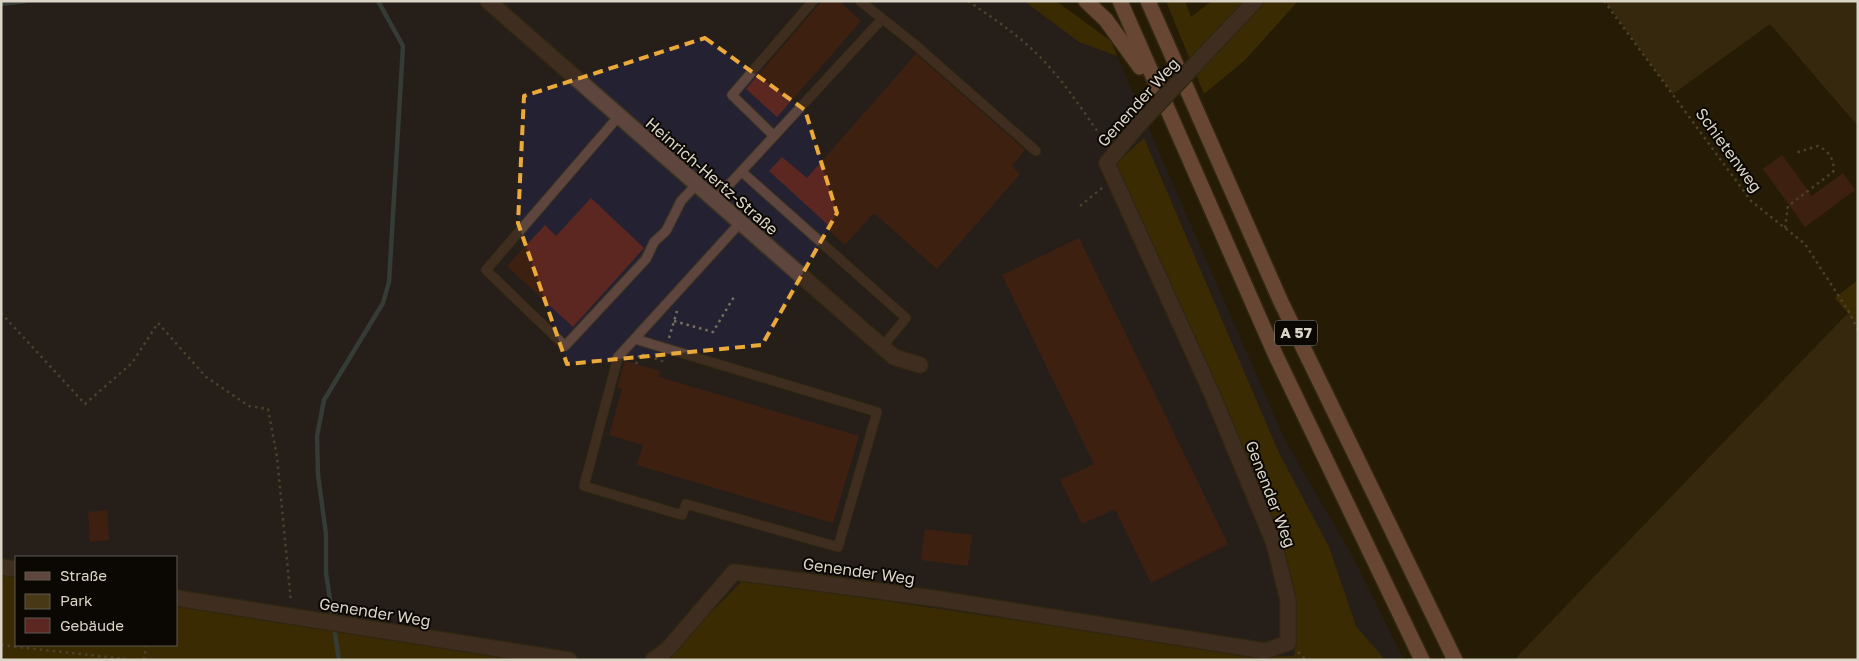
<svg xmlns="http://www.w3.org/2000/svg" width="1859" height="661" font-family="'Golos Text',sans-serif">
<rect width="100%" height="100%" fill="#261c05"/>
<polygon fill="#242232" points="1,1 1024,1 1079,42 1117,56 1286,442 1353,557 1404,660 569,660 176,596 176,557 16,557 16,569 1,566"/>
<g fill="#483815">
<polygon points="1605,1 1858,1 1858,126 1770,24 1673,94"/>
<polygon points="1849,312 1858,324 1858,660 1514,660"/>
</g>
<g fill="#553e00">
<polygon points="1024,1 1056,1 1111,41 1117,56 1079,42"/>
<polygon points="1166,1 1185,1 1191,17 1212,1 1298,1 1245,60 1204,94"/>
<polygon points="1144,138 1279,453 1329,547 1356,626 1385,660 665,660 743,580 1264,657 1294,656 1297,637 1295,593 1279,537 1115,164"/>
<polygon points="1858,280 1858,325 1835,298"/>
<polygon points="1,567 16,569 16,645 176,645 176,598 568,660 1,660"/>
</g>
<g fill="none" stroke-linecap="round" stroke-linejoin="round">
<g stroke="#456470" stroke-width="4.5">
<polyline points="1,4 25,1"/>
<polyline points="339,660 326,573 326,534 318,475 317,436 324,400 383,303 389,282 403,46 378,1"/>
</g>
</g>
<g fill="#5b2720">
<polygon points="822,1 839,1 861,21 777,117 746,89"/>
<polygon points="916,54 1025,150 1012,166 1020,174 937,269 874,213 845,245 826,228 828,225 769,171 782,157 807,178"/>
<polygon points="1782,155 1812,196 1843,173 1855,190 1805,227 1763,169"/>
<polygon points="591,198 644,248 573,327 507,266 545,225 556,236"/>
<polygon points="1079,238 1228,544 1151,583 1115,509 1082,524 1060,480 1094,464 1002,275"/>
<polygon points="625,361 660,371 659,377 859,436 833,523 637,465 643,445 609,435 622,389 617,388"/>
<polygon points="107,510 109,540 90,542 88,512"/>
<polygon points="925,529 972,535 968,566 921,560"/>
</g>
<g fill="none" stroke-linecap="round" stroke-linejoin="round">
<g stroke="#3f3620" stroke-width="11">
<g id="service">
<polyline points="860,1 913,43 1036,151"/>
<polyline points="618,117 486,270 565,346 646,259 654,242 666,231 681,201 696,185"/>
<polyline points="774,136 732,95 813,1"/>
<polyline points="742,172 906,318 882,347"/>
<polyline points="714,201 882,19"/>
<polyline points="635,339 877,412 838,547 686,504 682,515 584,486 618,357 740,223"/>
</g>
</g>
<g stroke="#3f3620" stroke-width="18">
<g id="minor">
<polyline points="488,1 894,357 920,365"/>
<polyline points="1205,54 1255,1"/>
<polyline points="1,567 16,569"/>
<polyline points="176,598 569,660"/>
<polyline points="653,660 668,649 734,572 939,599 1265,651 1288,643 1288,600 1274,543 1212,394 1107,163 1141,122"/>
</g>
</g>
<g stroke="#3f3620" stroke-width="18">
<g id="motorway">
<polyline points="1086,1 1106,20 1140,67"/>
<polyline points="1120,1 1276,356 1422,660"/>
<polyline points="1148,1 1281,302 1455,660"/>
</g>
</g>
<g stroke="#776e5b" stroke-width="2.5" stroke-dasharray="2.5 4" stroke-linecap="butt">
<path d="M968,1c26,18 52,35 74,58 24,25 43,55 63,83"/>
<polyline points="1604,1 1751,201 1805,244 1849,312 1858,330"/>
<polyline points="1080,206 1102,188"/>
<path d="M1785,228l3,-22 45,-34c2,-12 -4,-21 -15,-26l-23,7"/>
<polyline points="1,313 85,404 132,363 158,323 206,377 249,406 268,409 277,457 291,602"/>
<polyline points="674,321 713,332 735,295"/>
<polyline points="669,338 677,311"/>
<polyline points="636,364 640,354 662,361 663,358"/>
<polyline points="1,645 133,660"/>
<polyline points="1298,652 1306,660"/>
<polyline points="144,660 146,645"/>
</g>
<use href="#service" stroke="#5e463f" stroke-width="9"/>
<use href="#minor" stroke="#5e463f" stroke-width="15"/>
<use href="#motorway" stroke="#b77b6c" stroke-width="15"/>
<g stroke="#3f3620" stroke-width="18" stroke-linecap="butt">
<polyline id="minor-bridge" points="1141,122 1205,54"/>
</g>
<use href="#minor-bridge" stroke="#5e463f" stroke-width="15"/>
</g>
<path d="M0 0H1859V661H0ZM705,38l100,72 32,103 -75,132 -195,19 -49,-141 6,-127z" fill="#261c05" fill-opacity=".55" fill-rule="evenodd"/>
<path fill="none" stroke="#eba93a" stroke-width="4" stroke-dasharray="10 6" stroke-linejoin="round" d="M705,38l100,72 32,103 -75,132 -195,19 -49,-141 6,-127z"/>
<g text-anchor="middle" stroke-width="4" stroke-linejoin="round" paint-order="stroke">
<rect fill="#0b0702" stroke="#9d978c" stroke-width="1" x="1275" y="320.5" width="42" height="25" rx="4"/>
<g font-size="15" font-weight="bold" fill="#dbd5c7">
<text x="1296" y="338">A 57</text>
</g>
<g font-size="16" fill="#dbd5c7" stroke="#0b0702">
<text transform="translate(1138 102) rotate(-48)" y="6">Genender Weg</text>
<text transform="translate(1729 150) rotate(54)" y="6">Schietenweg</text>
<text transform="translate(712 176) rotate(41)" y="6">Heinrich-Hertz-Straße</text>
<text transform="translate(1271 494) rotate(69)" y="6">Genender Weg</text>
<text transform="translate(859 571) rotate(8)" y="6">Genender Weg</text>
<text transform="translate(375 612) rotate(9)" y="6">Genender Weg</text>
</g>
</g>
<rect width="1859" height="661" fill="none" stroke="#dbd5c7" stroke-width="5"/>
<rect x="15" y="556" width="162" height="90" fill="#0b0702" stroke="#5e5951"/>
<rect x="25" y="572" width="25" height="8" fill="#5e463f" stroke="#5e5951"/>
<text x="60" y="581" font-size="15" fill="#dbd5c7">Straße</text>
<rect x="25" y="594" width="25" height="15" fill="#483815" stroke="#5e5951"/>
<text x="60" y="606" font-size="15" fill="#dbd5c7">Park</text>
<rect x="25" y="618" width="25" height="15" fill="#5b2720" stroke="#5e5951"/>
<text x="60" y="631" font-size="15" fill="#dbd5c7">Gebäude</text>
</svg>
